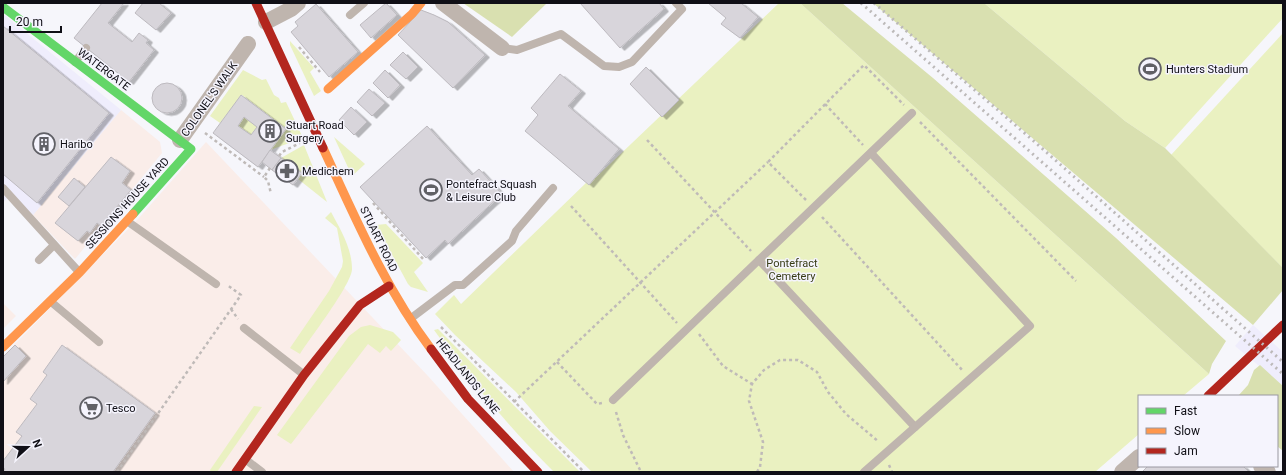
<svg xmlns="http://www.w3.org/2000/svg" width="1286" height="475" font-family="Roboto,sans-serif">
<defs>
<filter id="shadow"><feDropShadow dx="4.5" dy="2.5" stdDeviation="0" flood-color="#0004"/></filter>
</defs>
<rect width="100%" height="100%" fill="#f6f6fb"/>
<g fill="#faede9">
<polygon points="121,110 160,142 162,153 75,259 33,215"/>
<polygon points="206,142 428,376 514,472 3,472 3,356 138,219"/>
<polygon points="3,303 16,316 3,329"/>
</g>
<g fill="#efedfc">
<polygon points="3,14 121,110 33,215 11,194 3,203"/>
<polygon points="1253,325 1283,352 1283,386 1235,346"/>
</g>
<g fill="#eaf1c1">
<polygon points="779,3 800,3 1209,374 1183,396 1139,396 1139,434 1095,472 592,472 550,431 516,392 455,335 435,314 454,295 461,304 587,182 589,184"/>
<polygon points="984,3 1283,3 1283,18 1165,148 1125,121"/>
<polygon points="1283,33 1283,268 1171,155"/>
<polygon points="290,41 314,68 310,72 321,91 314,96 290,45"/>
<polygon points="243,70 262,80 266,79 274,95 279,98 281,103 286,102 303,138 270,150 286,129 242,95 220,123 210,116"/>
<polygon points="244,117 257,127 251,135 238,126"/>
<polygon points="334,137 365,164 352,176"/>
<polygon points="304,145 327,202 298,179 302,173 281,158"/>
<path d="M331,212c9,17 21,36 21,57 0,15 -42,69 -52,85l-10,-6 39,-57 13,-24 1,-6 -6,-33 -12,-10z"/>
<polygon points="386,224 423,263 414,272 428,292 411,287 408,284 376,225"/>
<polygon points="370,325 393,332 401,340 391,351 386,346 380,353 368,344 291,444 277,435 349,336 361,327"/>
<path d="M438,329l142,143h-26c-44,-44 -84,-91 -120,-142z"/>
<polygon points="254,406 262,407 217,472 211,472 210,470"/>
</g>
<g fill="#d9e0b0">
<polygon points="463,3 547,3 512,37"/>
<polygon points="800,3 842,3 933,78 1116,238 1226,341 1212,364 1209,374"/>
<polygon points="873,3 984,3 1125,121 1165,148 1283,268 1283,290 1253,325"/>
<polygon points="1260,365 1283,386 1283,451 1277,446 1277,396 1238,396 1248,385 1254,370"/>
</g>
<g fill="#d8d5db" stroke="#bdbabf" fill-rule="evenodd" filter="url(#shadow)">
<polygon points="102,3 124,3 108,23 132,42 139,33 148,40 146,43 154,50 129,82 74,38"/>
<polygon points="143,3 159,3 171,13 156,30 135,13"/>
<polygon points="386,3 397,15 371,38 360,25"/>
<polygon points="580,3 659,3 664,9 620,48"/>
<polygon points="708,3 741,3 758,17 740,38 721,24 726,18"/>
<polygon points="316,4 358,52 329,77 291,32 298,26 295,22"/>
<polygon points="421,10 434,15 448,22 485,55 453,88 398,35"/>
<polygon points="3,26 109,113 37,203 3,174"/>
<polygon points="403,52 418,67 406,79 390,65"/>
<polygon points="646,67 679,100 662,117 630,84"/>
<polygon points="385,70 400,85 388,98 373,83"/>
<polygon points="560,74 581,91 568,106 619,149 589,185 525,131 538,115 531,108"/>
<circle cx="167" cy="98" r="15"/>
<polygon points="369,89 385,103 372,116 357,102"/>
<path d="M241,95l45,34 -28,38 -45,-34zM244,117l13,10 -6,8 -13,-9z"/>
<polygon points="351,107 367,122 354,135 339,120"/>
<polygon points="427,126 472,175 479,169 502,194 448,244 445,240 426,258 360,187"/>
<polygon points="270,150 281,158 272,170 262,162"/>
<polygon points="111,157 130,171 122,183 131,190 101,226 97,223 90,233 87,231 78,241 55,223"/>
<polygon points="281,158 302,173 293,185 272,170"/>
<polygon points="74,178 85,187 69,206 58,197"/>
<polygon points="15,345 26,356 3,382 3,357"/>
<polygon points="62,345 155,413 113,472 3,472 5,469 3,468 3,461 22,436 16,432 37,404 30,399 47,375 43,372"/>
<polygon points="1148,466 1243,466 1249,472 1142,472"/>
</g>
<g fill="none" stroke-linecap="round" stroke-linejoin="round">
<g stroke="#bfbab8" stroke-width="2.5" stroke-dasharray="3 3" stroke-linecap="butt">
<polyline points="299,47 320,72"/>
<polyline points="825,104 863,145"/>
<polyline points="920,122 1076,281"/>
<polyline points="205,133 264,177"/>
<polyline points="647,140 751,251"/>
<polyline points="279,156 282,152 300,143"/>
<polyline points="270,168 264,177 268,181 271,194"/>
<polyline points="806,200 768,162 864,65 904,105"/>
<polyline points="373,203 424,260"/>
<polyline points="571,206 677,323"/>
<polyline points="822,217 963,371"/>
<polyline points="231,309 238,319"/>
<polyline points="441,327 584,472"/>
<polyline points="699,334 723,366 752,384"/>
<polyline points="557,362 597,404 602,403"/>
<polyline points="514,402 768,162"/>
<polyline points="616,412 623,435 641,472"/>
<polyline points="889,465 892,472"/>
<polyline points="117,472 241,295 227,285"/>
<polyline points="757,472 760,467 763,442 749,401 752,384 764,370 780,360 798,360 817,372 828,392 846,414 879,442"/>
</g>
<g stroke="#bfb5ae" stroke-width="8">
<polyline points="350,15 364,3"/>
<polyline points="502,48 517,50 561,34 604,66 619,67 632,62 682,9 676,3"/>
<polyline points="75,62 86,48"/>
<polyline points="3,188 79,272"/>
<polyline points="127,221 216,284"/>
<polyline points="39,260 54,245"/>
<polyline points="759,260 915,427"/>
<polyline points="50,301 99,342"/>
<polyline points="410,319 455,285 463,285 512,241 516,231 553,188"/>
<polyline points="244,328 303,374"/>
<polyline points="613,400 912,113"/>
<polyline points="245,459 262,472"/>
<polyline points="864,472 1030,326 871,153"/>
</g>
<g stroke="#bfb5ae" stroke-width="16">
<polyline points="443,3 502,48"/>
<polyline points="266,22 291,9 298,3"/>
<polyline points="180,140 248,44"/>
<polyline points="1261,466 1268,472"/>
<polyline points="1122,472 1139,457"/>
</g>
<polyline stroke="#63d668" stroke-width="9" points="3,7 191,149 133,214"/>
<g stroke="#ff974d" stroke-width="9">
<polyline points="328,89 412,14 421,3"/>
<path d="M323,148c32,69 62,140 108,201"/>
<polyline points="3,347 80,272 133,214"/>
</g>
<g stroke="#b3261e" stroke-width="9">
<polyline points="256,3 323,148"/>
<polyline points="431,349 468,399 538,472"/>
<polyline points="1208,396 1283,325"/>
<polyline points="236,472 304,375 360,305 389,286"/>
</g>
<g stroke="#bcb9b9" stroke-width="3" stroke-dasharray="2 4" stroke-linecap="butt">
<polyline points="861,3 1283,374"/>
<polyline points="874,3 1036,143 1283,362"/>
</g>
</g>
<defs>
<g id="stadium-ring" transform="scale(1.15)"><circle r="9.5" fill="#f5f4fd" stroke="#606066" stroke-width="1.5"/><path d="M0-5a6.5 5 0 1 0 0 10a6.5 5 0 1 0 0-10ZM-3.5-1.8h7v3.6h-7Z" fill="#606066"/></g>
<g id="building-ring" transform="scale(1.15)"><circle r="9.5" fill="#f5f4fd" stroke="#606066" stroke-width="1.5"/><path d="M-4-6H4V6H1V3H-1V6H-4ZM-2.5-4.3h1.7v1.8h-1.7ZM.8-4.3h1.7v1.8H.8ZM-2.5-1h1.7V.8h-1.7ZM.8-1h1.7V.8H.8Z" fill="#606066"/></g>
<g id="pharmacy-ring" transform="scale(1.15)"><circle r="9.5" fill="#f5f4fd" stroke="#606066" stroke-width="1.5"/><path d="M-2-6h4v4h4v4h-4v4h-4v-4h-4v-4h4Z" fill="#606066"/></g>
<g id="supermarket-ring" transform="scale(1.15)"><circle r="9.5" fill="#f5f4fd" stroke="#606066" stroke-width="1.5"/><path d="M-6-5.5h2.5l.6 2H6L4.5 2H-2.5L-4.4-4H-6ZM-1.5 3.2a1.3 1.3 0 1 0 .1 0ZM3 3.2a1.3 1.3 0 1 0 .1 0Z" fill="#606066"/></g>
</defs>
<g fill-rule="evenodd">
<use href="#stadium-ring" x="1150" y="69"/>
<use href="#building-ring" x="270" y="131"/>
<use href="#building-ring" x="44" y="144"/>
<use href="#pharmacy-ring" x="287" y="171"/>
<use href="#stadium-ring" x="431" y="190"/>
<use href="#supermarket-ring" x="91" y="408"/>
</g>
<g text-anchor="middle" stroke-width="3" stroke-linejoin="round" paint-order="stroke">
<g font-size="11" fill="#100f16" stroke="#f5f4fd">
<text transform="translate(104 69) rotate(37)" y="4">WATERGATE</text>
<text transform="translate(209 99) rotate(-55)" y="4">COLONEL'S WALK</text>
<text transform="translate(127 203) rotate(-48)" y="4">SESSIONS HOUSE YARD</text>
<text transform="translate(379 239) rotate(64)" y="4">STUART ROAD</text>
<text transform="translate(468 376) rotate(51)" y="4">HEADLANDS LANE</text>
</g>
<g font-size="11" fill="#100f16" stroke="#f5f4fd" text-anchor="start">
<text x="1166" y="73">Hunters Stadium</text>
<text x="286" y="129">Stuart Road<tspan x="286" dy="13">Surgery</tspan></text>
<text x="60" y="148">Haribo</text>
<text x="302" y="175">Medichem</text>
<text x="446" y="188">Pontefract Squash<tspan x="446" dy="13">&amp; Leisure Club</tspan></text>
<text x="106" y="412">Tesco</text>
</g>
<g font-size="11" fill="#383c16" stroke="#f5f4fd">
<text x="792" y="267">Pontefract<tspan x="792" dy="13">Cemetery</tspan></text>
</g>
</g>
<rect width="1286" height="475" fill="none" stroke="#100f16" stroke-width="8"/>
<rect x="1138" y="395" width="140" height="72" fill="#f5f4fd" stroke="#9998a1"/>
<rect x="1146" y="408" width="20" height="6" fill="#63d668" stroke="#9998a1"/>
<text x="1174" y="415" font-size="12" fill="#100f16">Fast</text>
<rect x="1146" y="428" width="20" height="6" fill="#ff974d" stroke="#9998a1"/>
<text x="1174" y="435" font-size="12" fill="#100f16">Slow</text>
<rect x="1146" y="448" width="20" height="6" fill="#b3261e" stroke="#9998a1"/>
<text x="1174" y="455" font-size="12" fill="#100f16">Jam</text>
<g transform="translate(28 447) rotate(69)" stroke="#f5f4fd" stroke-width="3" paint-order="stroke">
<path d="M0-3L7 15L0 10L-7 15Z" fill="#100f16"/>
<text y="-6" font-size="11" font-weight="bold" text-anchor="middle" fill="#100f16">N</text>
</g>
<path d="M10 26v6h51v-6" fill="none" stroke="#100f16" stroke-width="2"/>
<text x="16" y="26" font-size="12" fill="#100f16" stroke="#f5f4fd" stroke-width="3" paint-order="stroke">20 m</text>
</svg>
